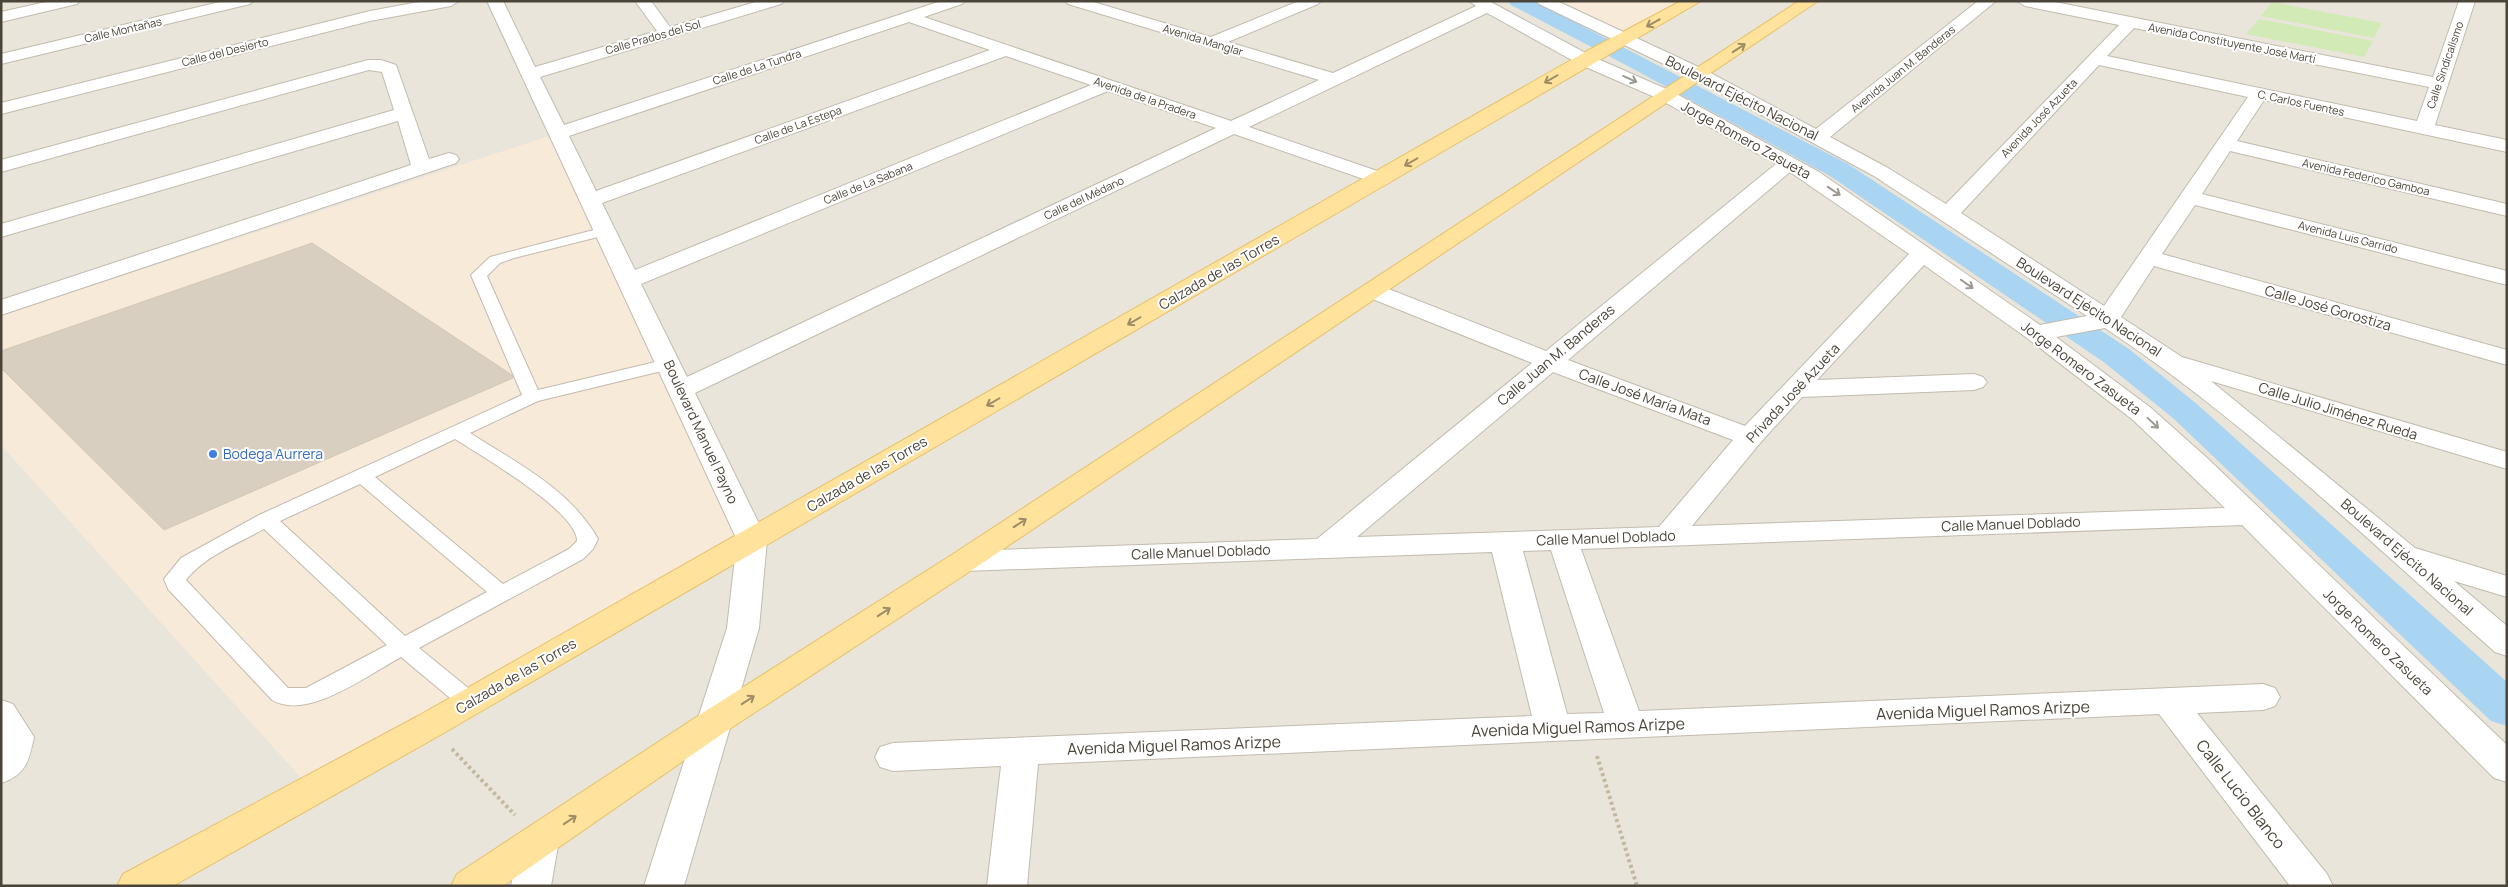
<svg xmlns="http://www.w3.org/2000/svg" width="2508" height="887" font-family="Manrope,sans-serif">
<rect width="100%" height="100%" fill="#f6f3ec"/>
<rect fill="#eae5da" x="1" y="1" width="2506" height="885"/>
<g fill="#f7ead8">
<polygon points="1544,1 1692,1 1623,39"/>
<polygon points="558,133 752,540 312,790 1,445 1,316"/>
</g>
<g fill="#d2eab5">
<polygon points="2272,2 2382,23 2374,38 2261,16"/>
<polygon points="2259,19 2373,41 2364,57 2246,34"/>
</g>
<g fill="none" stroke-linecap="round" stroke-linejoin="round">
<polygon fill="#a9d4f2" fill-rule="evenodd" points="1508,1 1534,1 1848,164 2129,349 2198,405 2507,682 2507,726 2491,721 2174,419 2105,363 1830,176 1626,65 1511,5"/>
</g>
<polygon fill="#d8cfc1" stroke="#d3c7b4" points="312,243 512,375 513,378 164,530 1,368 1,351"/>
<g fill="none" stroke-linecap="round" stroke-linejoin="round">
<g stroke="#c2bbae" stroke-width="2">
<path id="lane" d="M605,227l5,1 2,3 -2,3 -96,24 -14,5 -13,13 51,114 130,-31 6,1 3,4 -3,4 -136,33 -68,32c47,30 100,56 128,106l-5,10 -10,10 -164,89 59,48 4,6 -4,6 -8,3 -8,-3 -61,-51c-33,18 -94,64 -129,43l-104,-111 -4,-10 17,-21 78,-43 263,-120 -51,-120 19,-18zM455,439c25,16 123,73 122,102l-8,8 -66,35 -128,-107zM360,484l127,108 -82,44 -125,-115zM264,529l123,116 -81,43h-18l-102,-108c19,-24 51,-36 78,-51z"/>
</g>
<g stroke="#c2bbae" stroke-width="2">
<g id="street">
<polygon points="50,1 80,1 77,4 1,22 1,12"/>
<polygon points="224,1 253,1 250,4 1,64 1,54"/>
<polygon points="424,1 459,1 451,6 370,21 1,114 1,103 370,11"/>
<path d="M487,1h16l32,66 122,-36 -22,-30h16l19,26 89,-26h25l-3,3 -241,73 24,48 377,-124h24l-3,3 -38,13 307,104 88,-41 -251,-76 -3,-3h25l121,36 88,-36h22l-3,3 -90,38 105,31 143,-67 -7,-5h20l102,55 80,35 148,81 221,153 47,-9 -213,-140 -181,-98 -154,-74 -3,-3h21l148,69 111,59 162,-128h18l-166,136 58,31 58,36 173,-179 -94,-19 -8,-5h33l383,76 26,-76h16l-40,124 72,15v12l-243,-52 -27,41 270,63v12l-277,-65 -28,43 305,77v14l-312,-80 -33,49 345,96v15l-353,-99 -33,51 61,40 325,95v17l-296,-88 204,167 92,28v21l-53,-16 53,45v30l-12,-4c-126,-111 -250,-231 -390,-324l-49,9 95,71 55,49 301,288v37l-13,-4 -252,-253 -661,24 58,162 624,-27 12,4 5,9 -5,9 -12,4 -66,3 130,161 6,12h-43l-131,-172 -1121,50 -11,122h-40l14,-120 -108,5 -13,-4 -5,-10 5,-10 13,-4 639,-27 -40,-164 -528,19 -11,-3 -4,-7 4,-7 11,-3 353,-12 215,-176 -167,-67 -4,-5 4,-5 8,-2 8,2 165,65 230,-187 -117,-65 -80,-35 -92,-51 -238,114 140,48 3,4 -3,4 -7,2 -7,-2 -141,-49 -539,259 72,147 -8,88 -75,258h-40l83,-258 10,-88zM909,22l81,28 -394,141 -27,-55zM2134,28l295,59 -12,34 -310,-65zM1006,56l85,29 -456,185 -33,-67zM2099,65l149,32 -144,209 -143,-93zM1108,91l108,37 -529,249 -46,-93zM1790,172l119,82 -164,172 -177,-66zM1924,265l103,73 106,82 92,88 -533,18 68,-83 42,-46 172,-7 9,-3 4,-5 -4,-5 -9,-3 -157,6zM1553,372l180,68 -74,87 -302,10zM1551,550l53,163 -37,1 -44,-163z"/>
<polygon points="368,60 381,60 396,65 429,159 449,153 456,155 459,159 456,163 1,315 1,300 411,165 398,121 1,237 1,224 394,110 382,72 369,70 1,172 1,160"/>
<path d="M1,700l12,4 21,33c-5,24 -8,38 -33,46z"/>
<polygon points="540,824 554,829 559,840 551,886 511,886 521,840 526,829"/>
</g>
</g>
<g stroke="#e6c16a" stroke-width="2">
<g id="primary">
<polygon points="1681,1 1701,1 442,734 173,886 117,886 123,874 418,716 1587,51"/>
<polygon points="1799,1 1818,1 975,568 725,732 503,886 451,886 457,874 701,714 953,554"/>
</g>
</g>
<g stroke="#c4b79f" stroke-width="4" stroke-dasharray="3 3" stroke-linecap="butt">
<polyline points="452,749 515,815"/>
<polyline points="1597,756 1637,886"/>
</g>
<use href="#lane" fill="#fff" fill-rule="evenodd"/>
<use href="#street" fill="#fff" fill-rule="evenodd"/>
<use href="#primary" fill="#ffe39c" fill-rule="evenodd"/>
</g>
<defs><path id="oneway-shaft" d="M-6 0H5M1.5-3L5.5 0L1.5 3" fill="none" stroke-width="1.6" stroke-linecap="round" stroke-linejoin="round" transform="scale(1.25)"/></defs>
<g stroke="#9c8c66">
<use href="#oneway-shaft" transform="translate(1653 23) rotate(151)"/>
<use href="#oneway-shaft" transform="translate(1739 48) rotate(-33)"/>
<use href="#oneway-shaft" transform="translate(1551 79) rotate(150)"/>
<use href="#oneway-shaft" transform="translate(1411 162) rotate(150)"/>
<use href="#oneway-shaft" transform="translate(1134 321) rotate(150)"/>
<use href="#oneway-shaft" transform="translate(993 402) rotate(150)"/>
<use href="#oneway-shaft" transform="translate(1020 523) rotate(-33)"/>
<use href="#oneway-shaft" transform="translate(884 612) rotate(-33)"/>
<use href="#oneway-shaft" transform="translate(748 700) rotate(-33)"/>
<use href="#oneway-shaft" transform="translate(570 820) rotate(-34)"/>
</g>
<g stroke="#9c9892">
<use href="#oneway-shaft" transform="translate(1630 79) rotate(24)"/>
<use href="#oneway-shaft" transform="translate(1834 191) rotate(34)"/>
<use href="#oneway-shaft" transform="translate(1967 284) rotate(35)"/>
<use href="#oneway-shaft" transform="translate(2153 423) rotate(43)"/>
</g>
<circle fill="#3f7fe0" stroke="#fff" stroke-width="2" cx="213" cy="454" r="5"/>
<g text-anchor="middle" stroke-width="4" stroke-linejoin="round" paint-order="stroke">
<g font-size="11" fill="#4b4439" stroke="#fff">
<text transform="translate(123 30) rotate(-13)" y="4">Calle Montañas</text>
<text transform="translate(653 37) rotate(-16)" y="4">Calle Prados del Sol</text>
<text transform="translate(1203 40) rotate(17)" y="4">Avenida Manglar</text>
<text transform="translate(2232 43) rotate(11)" y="4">Avenida Constituyente José Martí</text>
<text transform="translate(225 52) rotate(-14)" y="4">Calle del Desierto</text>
<text transform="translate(2445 65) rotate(-71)" y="4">Calle Sindicalismo</text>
<text transform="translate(757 67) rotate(-18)" y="4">Calle de La Tundra</text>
<text transform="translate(1903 69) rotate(-39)" y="4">Avenida Juan M. Banderas</text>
<text transform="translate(1145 98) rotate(19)" y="4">Avenida de la Pradera</text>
<text transform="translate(2301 103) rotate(12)" y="4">C. Carlos Fuentes</text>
<text transform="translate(2039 118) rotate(-46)" y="4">Avenida José Azueta</text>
<text transform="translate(798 125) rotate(-20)" y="4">Calle de La Estepa</text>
<text transform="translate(2366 177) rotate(13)" y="4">Avenida Federico Gamboa</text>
<text transform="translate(868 183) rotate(-22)" y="4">Calle de La Sabana</text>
<text transform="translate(1084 198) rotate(-25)" y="4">Calle del Médano</text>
<text transform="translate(2348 237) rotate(14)" y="4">Avenida Luis Garrido</text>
</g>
<g font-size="14" fill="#4b4439" stroke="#fff">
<text transform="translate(1742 98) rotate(27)" y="5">Boulevard Ejécito Nacional</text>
<text transform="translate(1746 140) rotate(29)" y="5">Jorge Romero Zasueta</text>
<text transform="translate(1219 272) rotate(-30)" y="5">Calzada de las Torres</text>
<text transform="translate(2089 307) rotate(33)" y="5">Boulevard Ejécito Nacional</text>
<text transform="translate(2328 308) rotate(16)" y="5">Calle José Gorostiza</text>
<text transform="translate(1556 355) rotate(-40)" y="5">Calle Juan M. Banderas</text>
<text transform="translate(2081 368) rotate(37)" y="5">Jorge Romero Zasueta</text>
<text transform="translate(1793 393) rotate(-47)" y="5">Privada José Azueta</text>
<text transform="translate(1645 397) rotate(20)" y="5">Calle José María Mata</text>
<text transform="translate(2338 411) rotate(17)" y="5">Calle Julio Jiménez Rueda</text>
<text transform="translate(701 432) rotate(65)" y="5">Boulevard Manuel Payno</text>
<text transform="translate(867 474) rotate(-30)" y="5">Calzada de las Torres</text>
<text transform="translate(2011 524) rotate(-2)" y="5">Calle Manuel Doblado</text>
<text transform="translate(1606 538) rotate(-2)" y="5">Calle Manuel Doblado</text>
<text transform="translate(1201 552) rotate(-2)" y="5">Calle Manuel Doblado</text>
<text transform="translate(2407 557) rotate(41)" y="5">Boulevard Ejécito Nacional</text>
<text transform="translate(2378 642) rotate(44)" y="5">Jorge Romero Zasueta</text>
<text transform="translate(516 676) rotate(-30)" y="5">Calzada de las Torres</text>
</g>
<g font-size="14" fill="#366cbe" stroke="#fff" text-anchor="start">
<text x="223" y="459">Bodega Aurrera</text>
</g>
<g font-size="16" fill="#4b4439" stroke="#fff">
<text transform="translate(1983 710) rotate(-2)" y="6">Avenida Miguel Ramos Arizpe</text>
<text transform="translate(1578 727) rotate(-2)" y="6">Avenida Miguel Ramos Arizpe</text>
<text transform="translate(1174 745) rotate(-2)" y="6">Avenida Miguel Ramos Arizpe</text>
<text transform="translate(2241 794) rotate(52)" y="6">Calle Lucio Blanco</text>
</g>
</g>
<rect width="2508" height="887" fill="none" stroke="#4b4439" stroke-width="5"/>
</svg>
